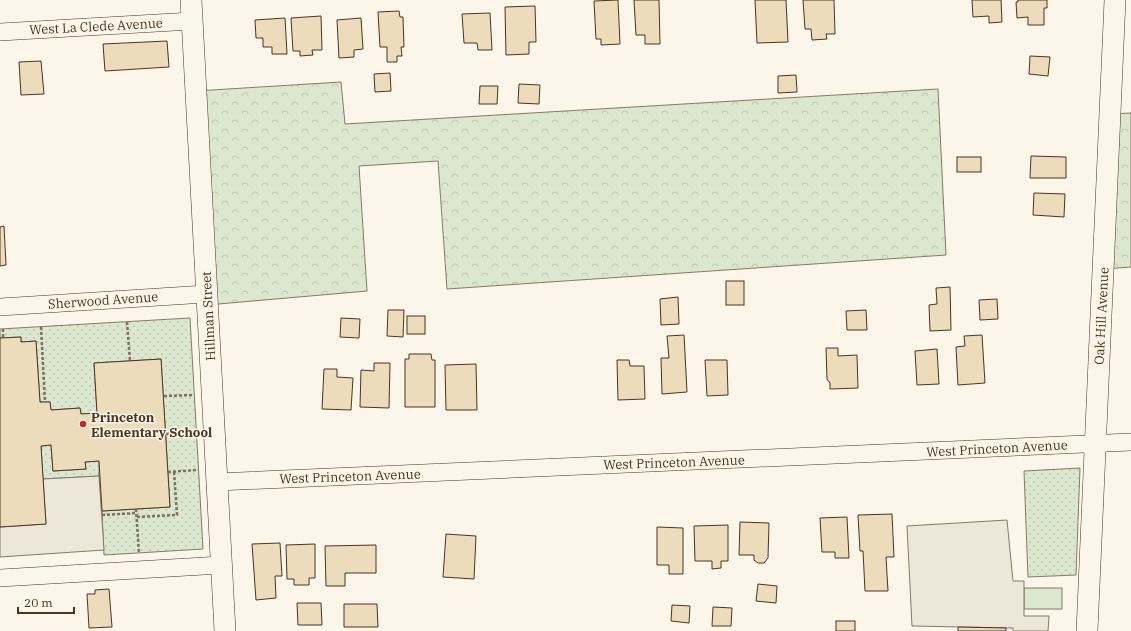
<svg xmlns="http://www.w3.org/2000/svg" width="1131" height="631" font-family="'IBM Plex Serif',serif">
<defs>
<pattern id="grass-dots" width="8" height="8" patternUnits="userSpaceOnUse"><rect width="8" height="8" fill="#dce7d0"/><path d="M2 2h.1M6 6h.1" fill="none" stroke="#bec7b2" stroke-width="1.8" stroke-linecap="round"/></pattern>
<pattern id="forest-crowns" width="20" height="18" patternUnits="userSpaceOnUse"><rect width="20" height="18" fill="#dce7d0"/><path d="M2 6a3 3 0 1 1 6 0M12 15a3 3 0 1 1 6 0" fill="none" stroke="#bec7b2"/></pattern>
</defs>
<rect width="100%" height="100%" fill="#fbf6e9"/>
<g fill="url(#grass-dots)" stroke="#887966">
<polygon points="190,318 203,549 104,555 102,511 170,507 161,359 94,363 97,413 81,414 80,408 51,410 50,402 40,402 36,341 21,342 21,337 0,338 0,329"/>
<polygon points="51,445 53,471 86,469 85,462 99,461 99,476 43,479 41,446"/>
<polygon points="1080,468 1076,575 1028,577 1024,471"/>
</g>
<g fill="url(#forest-crowns)" stroke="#887966">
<polygon points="341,82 345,124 938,89 946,255 447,289 438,161 359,166 367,291 207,305 196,91"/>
<polygon points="1131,113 1131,267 1103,269 1110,114"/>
</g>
<rect fill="#dce7d0" stroke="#887966" x="1024" y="588" width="38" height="21"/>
<g fill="#ede7d9" stroke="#887966">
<polygon points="99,476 104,550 0,557 0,527 46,524 43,479"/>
<polygon points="1007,520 1013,581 1024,581 1024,616 1049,616 1048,631 1013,631 1013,628 912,626 907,526"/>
</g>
<g fill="#ecdcbc" stroke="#4a3520">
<polygon points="618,0 620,44 601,45 601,39 596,39 594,1"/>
<polygon points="634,0 659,0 660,44 645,44 645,35 636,35"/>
<polygon points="755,0 786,0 788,42 757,43"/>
<polygon points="803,0 834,0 835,34 826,34 827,39 812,40 811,29 805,29"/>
<polygon points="972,0 1001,0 1002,22 989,23 989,16 973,17"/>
<polygon points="1018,0 1047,0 1047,8 1044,8 1044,25 1028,25 1028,17 1017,18 1016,2 1018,2"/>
<polygon points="535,6 536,42 529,42 529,54 506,55 505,7"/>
<polygon points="399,11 400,17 403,17 404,47 401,47 402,56 397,56 397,62 387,62 387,47 380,47 378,12"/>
<polygon points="490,13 492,50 478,50 477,43 464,43 462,14"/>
<polygon points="321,16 322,50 312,50 313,55 300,56 300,51 293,51 291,18"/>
<polygon points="285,18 287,54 272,54 272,47 263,47 263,38 256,38 255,20"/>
<polygon points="361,18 363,49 354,50 354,57 339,58 337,20"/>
<polygon points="167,41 169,67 105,71 103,44"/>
<polygon points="1030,56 1050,57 1048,76 1029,74"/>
<polygon points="41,61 44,94 21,95 19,62"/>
<polygon points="390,73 391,91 375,92 374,74"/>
<polygon points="796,75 797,92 778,93 778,76"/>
<polygon points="519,84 540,85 539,104 518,103"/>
<polygon points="480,86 498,86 497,104 479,104"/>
<polygon points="1031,156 1066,157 1066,178 1030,178"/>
<rect x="957" y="157" width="24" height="15"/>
<polygon points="1034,193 1065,194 1064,217 1033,215"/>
<polygon points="4,226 6,265 0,266 0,227"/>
<rect x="726" y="281" width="18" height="24"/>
<polygon points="950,287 951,330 930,331 929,305 937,304 936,288"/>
<polygon points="678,297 679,324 661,325 660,299"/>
<polygon points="997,299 998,319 980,320 979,300"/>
<polygon points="388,310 404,310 403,337 387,336"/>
<polygon points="866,310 867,330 847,330 846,311"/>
<rect x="407" y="316" width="18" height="18"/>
<polygon points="341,318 360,319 359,338 340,337"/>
<polygon points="684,335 687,392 662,394 661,358 669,358 667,336"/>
<polygon points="982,335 985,383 958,385 956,347 965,346 964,336"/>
<polygon points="21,337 21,342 36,341 40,402 50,402 51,410 80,408 81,414 97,413 94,363 161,359 170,507 102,511 99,461 85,462 86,469 53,471 51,445 41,446 46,524 0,527 0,338"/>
<polygon points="826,348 838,348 838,356 857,355 858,388 830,389 830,383 827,379"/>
<polygon points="937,349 939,384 917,385 915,351"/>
<polygon points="409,354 431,354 432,360 435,360 435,407 405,407 405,359 409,359"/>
<polygon points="617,360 629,360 630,366 644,366 645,399 618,400"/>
<polygon points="705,360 727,360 728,395 707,396"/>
<polygon points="374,363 390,363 389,408 360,407 361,370 374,371"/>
<polygon points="476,364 477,410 446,410 445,365"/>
<polygon points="324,369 337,369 337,377 353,378 351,410 322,409"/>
<polygon points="892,514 894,557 886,557 888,591 865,591 863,551 860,551 858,515"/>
<polygon points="847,517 849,558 835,558 835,552 822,552 820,518"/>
<polygon points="740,522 769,523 768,558 764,563 758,563 754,560 754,555 739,555"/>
<polygon points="728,525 728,561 721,561 721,568 712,569 712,561 695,561 694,526"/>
<polygon points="657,527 683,528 683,574 669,574 669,565 657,565"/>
<polygon points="446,534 476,536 474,579 443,577"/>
<polygon points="280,543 282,576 275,576 276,598 256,600 252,544"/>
<polygon points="315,544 315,578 309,578 309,585 294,585 294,579 287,579 286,545"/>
<polygon points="376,545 376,573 345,573 345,586 326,586 325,546"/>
<polygon points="758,584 777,586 776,603 756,601"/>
<polygon points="109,589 112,627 89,628 87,594 95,594 95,590"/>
<polygon points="297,603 321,603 322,625 298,625"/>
<polygon points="344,604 377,604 378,627 344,627"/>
<polygon points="672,605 690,606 689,623 671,621"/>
<polygon points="713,607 732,608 731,626 712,626"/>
<rect x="836" y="621" width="19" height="10"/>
<polygon points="958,627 1006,628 1006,631 958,631"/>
</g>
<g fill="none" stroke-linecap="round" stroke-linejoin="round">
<g stroke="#4a3520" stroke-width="18">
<g id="minor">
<polyline points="0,32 192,21"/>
<polyline points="0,307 206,294"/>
<polyline points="217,482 1131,442"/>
<polyline points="0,578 221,565"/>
</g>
</g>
<g stroke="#4a3520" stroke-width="22">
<g id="tertiary">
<polyline points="191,0 225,631"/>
<polyline points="1087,631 1115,0"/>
</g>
</g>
<g stroke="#7f6f5c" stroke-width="2.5" stroke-dasharray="3 2" stroke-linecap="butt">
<polyline points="127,322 130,361"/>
<polyline points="41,327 45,402"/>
<polyline points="3,329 3,338"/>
<polyline points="164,396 193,395"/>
<polyline points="166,434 195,432"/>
<polyline points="168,472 197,470"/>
<polyline points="136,509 139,553"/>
<polyline points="102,515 137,513"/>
<polyline points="137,517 177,515 174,471"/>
</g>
<use href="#minor" stroke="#fbf6e9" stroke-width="17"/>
<use href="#tertiary" stroke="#fbf6e9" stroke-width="21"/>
</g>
<circle fill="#c62828" stroke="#fbf6e9" stroke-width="1.5" cx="83" cy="424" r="4"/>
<g text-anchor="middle" stroke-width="3" stroke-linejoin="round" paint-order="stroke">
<g font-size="13" fill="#4a3520" stroke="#fbf6e9">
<text transform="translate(96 26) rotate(-3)" y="5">West La Clede Avenue</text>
<text transform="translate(103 300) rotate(-4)" y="5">Sherwood Avenue</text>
<text transform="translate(208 316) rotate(-93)" y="5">Hillman Street</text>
<text transform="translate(1101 316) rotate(-87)" y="5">Oak Hill Avenue</text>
<text transform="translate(997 448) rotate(-3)" y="5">West Princeton Avenue</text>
<text transform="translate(674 462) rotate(-2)" y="5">West Princeton Avenue</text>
<text transform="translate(350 476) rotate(-2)" y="5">West Princeton Avenue</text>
</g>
<g font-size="13" font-weight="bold" fill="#4a3520" stroke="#fbf6e9" text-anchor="start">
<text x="91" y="422">Princeton<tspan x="91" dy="15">Elementary School</tspan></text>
</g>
</g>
<path d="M18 607v6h56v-6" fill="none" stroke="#4a3520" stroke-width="2"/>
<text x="24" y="607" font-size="12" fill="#4a3520" stroke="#fbf6e9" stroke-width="3" paint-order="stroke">20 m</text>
</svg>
